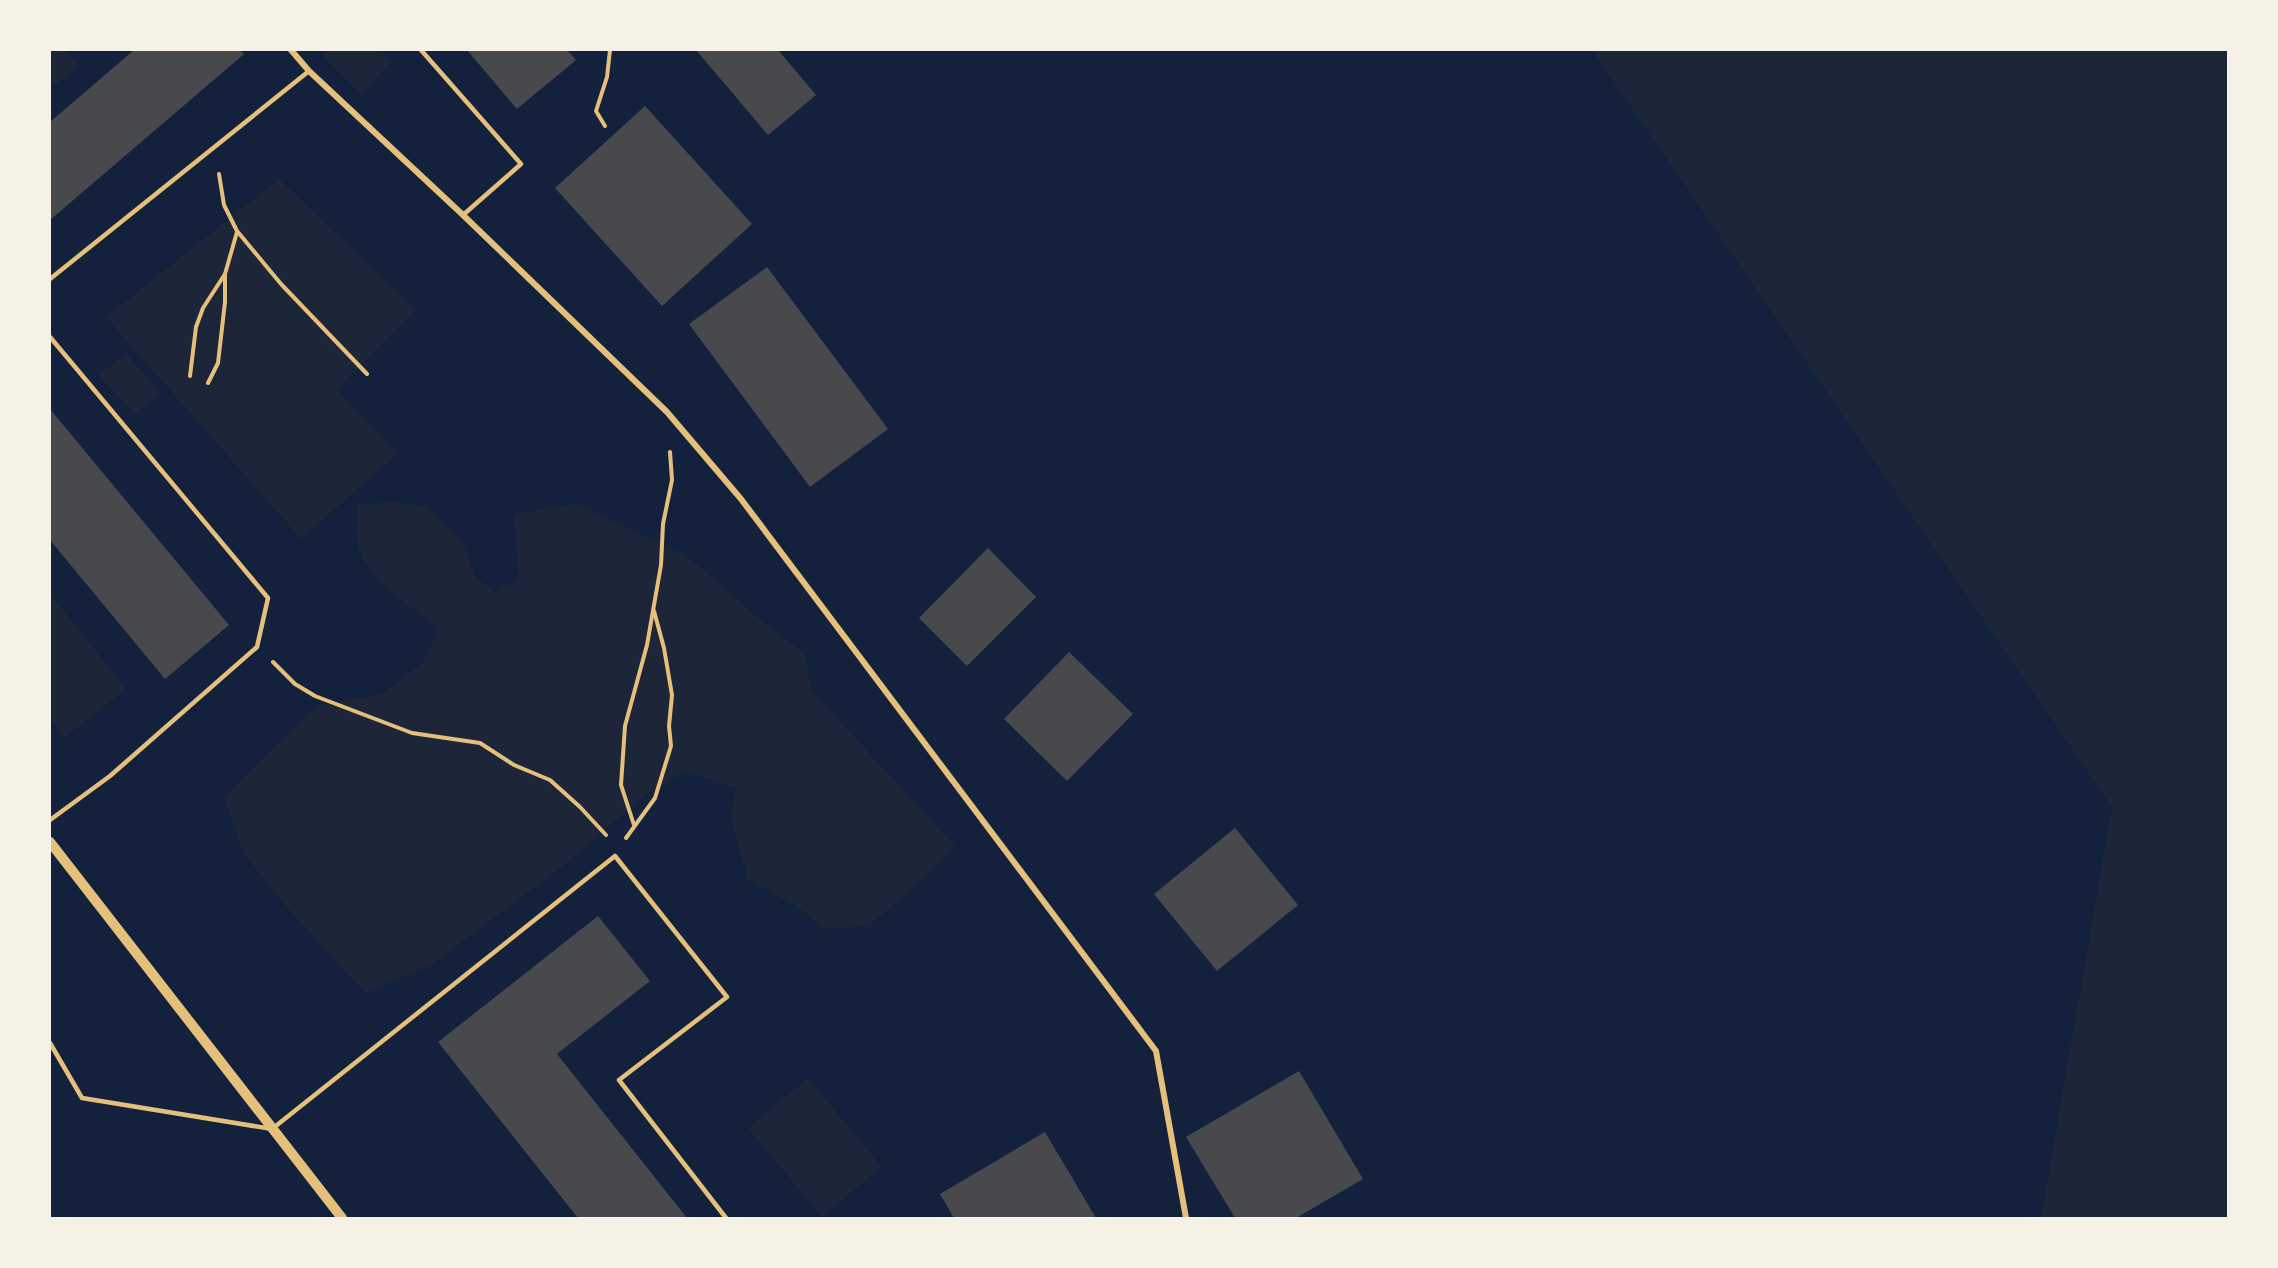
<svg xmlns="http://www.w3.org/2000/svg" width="2278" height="1268" font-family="'DM Sans',sans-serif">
<rect width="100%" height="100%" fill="#14213d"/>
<g fill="#1d2539">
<polygon points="50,50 66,50 79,66 50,89"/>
<polygon points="329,50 379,50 392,62 361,94 323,56"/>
<polygon points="1592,50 2228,50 2228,1218 2041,1218 2112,807"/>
<polygon points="279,179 416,310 336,390 398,453 301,539 106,317"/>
<polygon points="126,353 161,393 135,414 99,375"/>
<path d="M394,502l31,4 38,36 12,34 19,16 25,-12 -5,-66 62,-10 111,52 83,72 35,25 6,37 144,156 -36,36 -50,44 -45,3 -26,-22 -50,-27 -17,-63 5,-29 -50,-17 -42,25 -86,74 -127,95 -66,28 -80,-88 -41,-51 -20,-57 94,-92 65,-11 39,-31 18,-35c-30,-23 -69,-43 -82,-82 -3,-11 0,-30 0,-42z"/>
<polygon points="50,594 126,689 64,738 50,719"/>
<polygon points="808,1078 882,1167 822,1217 748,1128"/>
</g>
<g fill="#48494c">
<polygon points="134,50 240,50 244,54 50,220 50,122"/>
<polygon points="467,50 567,50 576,60 517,109"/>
<polygon points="696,50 778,50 816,95 768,135"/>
<polygon points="645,106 752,224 662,306 555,188"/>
<polygon points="767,267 888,429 810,487 689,324"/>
<polygon points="50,409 229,625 165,679 50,540"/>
<polygon points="988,548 1036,597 967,666 919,618"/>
<polygon points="1069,652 1133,714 1067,781 1004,719"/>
<polygon points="1235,828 1298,905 1217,971 1154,894"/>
<polygon points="598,916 650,981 557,1054 687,1218 578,1218 438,1042"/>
<polygon points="1299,1071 1363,1179 1296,1218 1235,1218 1186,1137"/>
<polygon points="1045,1132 1096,1218 954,1218 940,1194"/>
</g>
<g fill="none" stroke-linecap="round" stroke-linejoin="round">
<g stroke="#e5c07b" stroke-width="4">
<polyline points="605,126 596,111 607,77 610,50"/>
<polyline points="219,174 224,205 237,231 281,284 367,374"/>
<polyline points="190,376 196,327 203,308 225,274"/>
<polyline points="208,383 218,363 225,302 225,274 237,232"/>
<polyline points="273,662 295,684 315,696 412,733 480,743 514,765 550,780 580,807 606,835"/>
<polyline points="634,825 621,785 625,726 647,645 661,565 663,524 672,480 670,452"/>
<polyline points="626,838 655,798 671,746 669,726 672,695 664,648 654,611"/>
</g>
<g stroke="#e5c07b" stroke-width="4.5">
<polyline points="421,50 521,164 463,215"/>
<polyline points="50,279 309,71"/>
<polyline points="50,337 268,598 257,647 110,776 50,820"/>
<polyline points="50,1043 82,1098 272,1129 615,856 727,997 619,1080 726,1218"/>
</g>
<polyline stroke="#e5c07b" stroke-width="6" points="291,50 309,71 463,215 667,412 741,499 1156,1051 1186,1218"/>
<polyline stroke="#e5c07b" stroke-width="10" points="50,842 342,1218"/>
</g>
<rect width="2278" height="1268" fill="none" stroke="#f6f1e7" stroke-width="102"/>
</svg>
